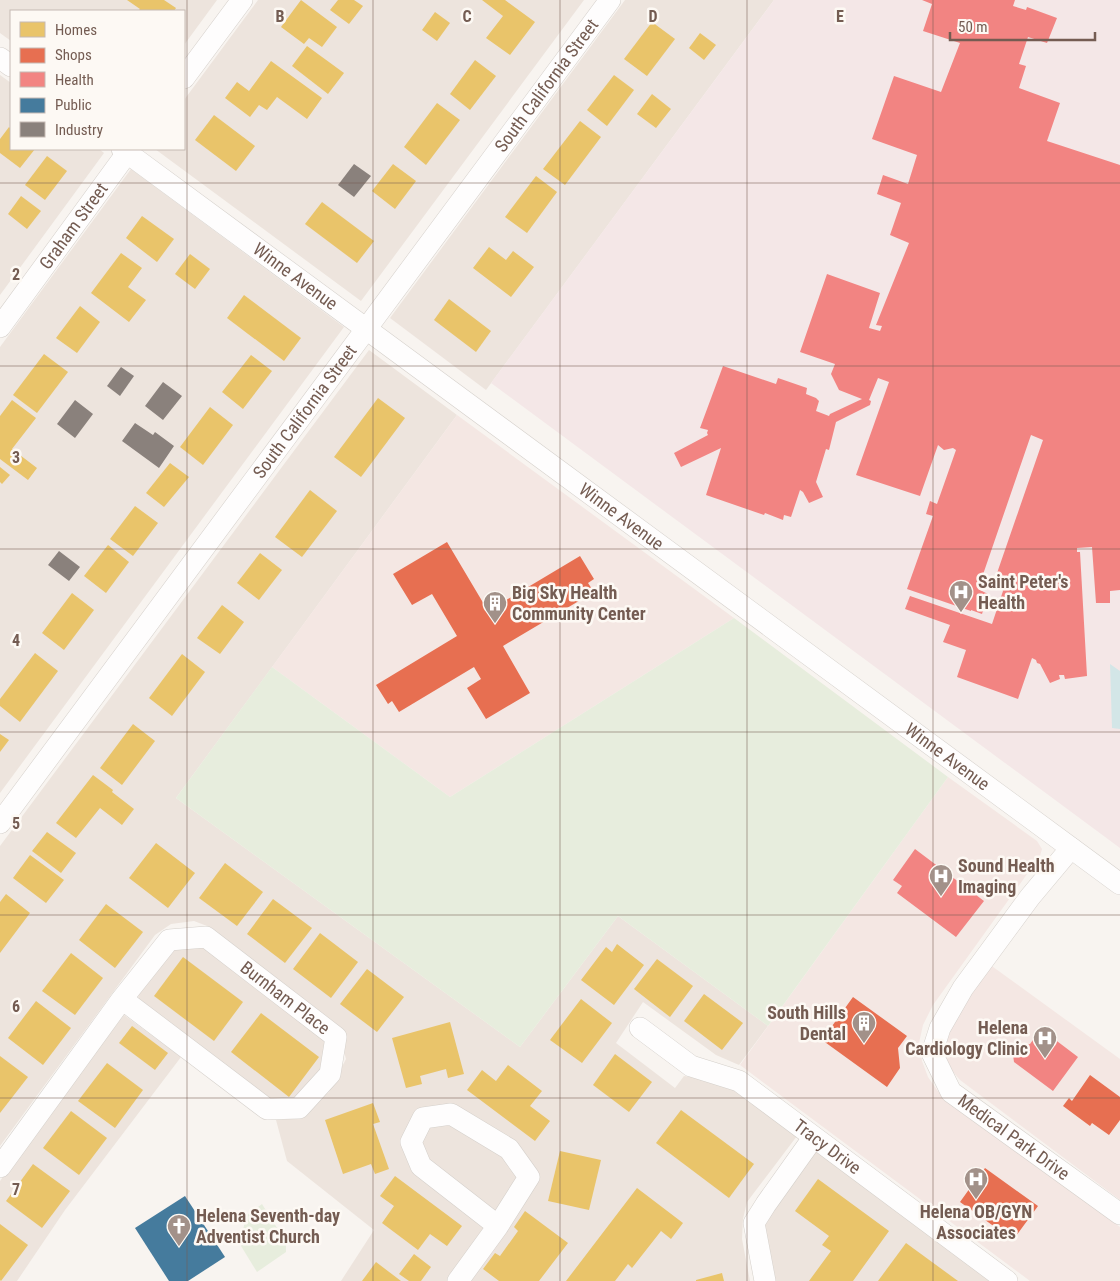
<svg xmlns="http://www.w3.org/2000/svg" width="1120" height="1281" font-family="'Roboto Condensed',sans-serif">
<rect width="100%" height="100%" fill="#f8f4f0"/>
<g fill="#ede4dd">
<polygon points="0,0 217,0 184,45 184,11 11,11 11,41 0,33"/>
<polygon points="258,0 584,0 361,301 155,149 184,149 184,100"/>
<polygon points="625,0 774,0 486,390 390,318"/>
<polygon points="0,75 11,83 11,149 99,149 104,153 0,295"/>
<polygon points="131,169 344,327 0,793 0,347"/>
<polygon points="369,350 457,415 176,798 520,1047 618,916 768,1026 739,1065 716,1055 643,1002 616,1043 675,1088 684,1076 724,1082 797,1136 747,1202 743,1219 742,1239 750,1281 341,1281 374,1230 287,1161 276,1120 297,1118 329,1092 346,1059 338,1029 207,926 194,921 171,924 155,935 0,1146 0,846"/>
<polygon points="197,940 313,1027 327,1045 321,1070 297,1098 271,1101 139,1004 138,993 174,946"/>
<polygon points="124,1015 181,1057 65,1210 17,1281 0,1281 0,1181"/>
<polygon points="814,1149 991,1281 772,1281 765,1248 765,1217"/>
</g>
<g fill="#f4e7e3">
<polygon points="457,415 734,618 450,797 272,667"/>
<polygon points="948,777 1037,841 1042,849 1040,856 933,1005 923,1025 919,1043 922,1061 928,1077 937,1090 944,1098 1120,1227 1120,1281 1030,1281 740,1065"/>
<polygon points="989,964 1120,1059 1120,1200 960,1080 947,1065 942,1043"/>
</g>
<polygon fill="#f4e7e7" points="774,0 1120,0 1120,848 491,383"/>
<g fill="#e7eddd">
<polygon points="734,618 948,777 768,1026 618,916 520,1047 176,798 272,667 450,797"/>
<polygon points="262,1204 286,1242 286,1252 257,1272 241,1246 241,1240 246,1216"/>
</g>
<polygon fill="#d3e6e7" points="1110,664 1120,671 1120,729 1112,728"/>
<g fill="#e9c46a">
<polygon points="127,0 164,0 176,8 174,11 138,11 140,9"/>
<polygon points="301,0 337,27 322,47 309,38 304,44 281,27"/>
<polygon points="338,0 354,0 363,6 349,24 330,10"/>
<polygon points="482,0 505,0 535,22 510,55 486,38 503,16"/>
<polygon points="435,12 450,23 437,41 422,30"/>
<polygon points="652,22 675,39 647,76 624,59"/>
<polygon points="700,33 716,45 704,60 689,48"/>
<polygon points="307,46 344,73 328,94 292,66"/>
<polygon points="475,60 496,76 470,110 450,94"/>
<polygon points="271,61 322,98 307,119 277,97 267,110 259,105 250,117 225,98 237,82 249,91"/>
<polygon points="614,75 634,90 607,126 587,110"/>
<polygon points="652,94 671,109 656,128 637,114"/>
<polygon points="437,103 460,120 426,165 404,147"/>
<polygon points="214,115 255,146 236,171 195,140"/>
<polygon points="580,121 601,137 565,185 543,169"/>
<polygon points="9,127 11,129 11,149 35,149 20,168 0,153 0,139"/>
<polygon points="47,156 67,171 45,200 25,185"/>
<polygon points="393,164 416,181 395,209 372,191"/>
<polygon points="536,176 557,192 527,233 505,217"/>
<polygon points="21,196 41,211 27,229 8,214"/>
<polygon points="322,202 374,241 357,263 305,224"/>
<polygon points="142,216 174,239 157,262 126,238"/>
<polygon points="489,247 506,260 513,251 534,267 511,297 473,268"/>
<polygon points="121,253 142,268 128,287 146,300 129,322 91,293"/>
<polygon points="190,254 210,269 195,289 175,274"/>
<polygon points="244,295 301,338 284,361 227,318"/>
<polygon points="449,299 491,331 476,352 434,320"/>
<polygon points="80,306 100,322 77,353 56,338"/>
<polygon points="44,354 68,372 37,413 13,395"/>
<polygon points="251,355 272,371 243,409 222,392"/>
<polygon points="378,398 405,418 361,477 334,457"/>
<polygon points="12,400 36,418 12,449 37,468 28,480 0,459 0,416"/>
<polygon points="210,407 233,425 203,465 180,447"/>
<polygon points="170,463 189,477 164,507 146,493"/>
<polygon points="0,467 10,475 2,484 0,482"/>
<polygon points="310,490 337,511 302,557 275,537"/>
<polygon points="135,506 158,523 133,556 110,539"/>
<polygon points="108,545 129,562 106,593 84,576"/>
<polygon points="260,553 282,570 259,600 237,583"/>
<polygon points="72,593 94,610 64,650 42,633"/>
<polygon points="222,605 244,622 220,654 197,638"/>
<polygon points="35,653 58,671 20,722 0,706 0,699"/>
<polygon points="182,654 205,672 172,716 149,698"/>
<polygon points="133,724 155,741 122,785 100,768"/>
<polygon points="0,734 9,740 0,752"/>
<polygon points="93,775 113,790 112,792 134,809 122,825 100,808 76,838 56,823"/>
<polygon points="47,832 76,853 61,873 32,851"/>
<polygon points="156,843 195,873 168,908 129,878"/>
<polygon points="30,855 64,880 46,903 13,878"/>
<polygon points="225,863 263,892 237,926 199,898"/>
<polygon points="6,894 30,913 0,953 0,902"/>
<polygon points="273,899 312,928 285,963 247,934"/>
<polygon points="106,904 143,932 115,968 79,940"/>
<polygon points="320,933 358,962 331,998 293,969"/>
<polygon points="617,944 644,965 614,1005 581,980 606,947 612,952"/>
<polygon points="71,953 103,978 75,1015 42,991"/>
<polygon points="183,957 243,1002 214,1041 154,996"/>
<polygon points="657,959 693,986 670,1017 634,989"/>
<polygon points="367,969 404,997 377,1032 340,1004"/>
<polygon points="704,994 743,1023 722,1050 684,1021"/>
<polygon points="581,999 612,1023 582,1063 550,1040"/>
<polygon points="36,1001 71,1028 43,1065 8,1038"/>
<polygon points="261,1013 319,1057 289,1097 231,1052"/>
<polygon points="450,1022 464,1074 448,1078 446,1069 420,1076 422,1084 406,1088 392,1038"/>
<polygon points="132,1026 168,1053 155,1070 119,1043"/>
<polygon points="615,1054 652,1082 629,1112 593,1085"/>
<polygon points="0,1056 28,1077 0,1113"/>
<polygon points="107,1063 143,1090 115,1128 78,1101"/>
<polygon points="508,1065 542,1091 530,1106 550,1121 535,1141 467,1090 482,1070 496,1081"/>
<polygon points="373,1103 380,1122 373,1124 389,1169 375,1174 371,1164 343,1174 325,1120"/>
<polygon points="681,1110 754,1164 729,1198 656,1143"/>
<polygon points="71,1111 107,1138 79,1175 43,1148"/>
<polygon points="560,1151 601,1160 589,1210 548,1201"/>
<polygon points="33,1164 70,1191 42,1228 6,1201"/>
<polygon points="395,1176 462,1226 447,1246 430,1234 418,1250 382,1223 394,1206 380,1196"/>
<polygon points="818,1179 889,1231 853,1281 809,1281 831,1251 822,1245 829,1236 795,1211"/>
<polygon points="637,1188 683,1223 671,1239 661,1231 632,1268 628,1264 615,1281 566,1281"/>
<polygon points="525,1211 568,1243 539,1281 499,1281 483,1269 495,1253 500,1256 518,1231 514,1227"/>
<polygon points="0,1224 28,1245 1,1281 0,1280"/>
<polygon points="906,1243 958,1281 878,1281"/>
<polygon points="414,1254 431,1267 421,1281 409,1281 399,1274"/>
<polygon points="376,1262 401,1281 362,1281"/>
<polygon points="722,1273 724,1281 696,1281 696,1280"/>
</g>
<g fill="#e76f51">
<polygon points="447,542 488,611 580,556 594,579 588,583 594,592 503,646 530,693 486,719 467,688 481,679 474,667 399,712 392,701 388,704 376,685 457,636 432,594 412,605 393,574"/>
<polygon points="853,997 907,1036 898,1048 900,1068 887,1087 822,1040"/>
<polygon points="1090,1075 1120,1097 1120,1120 1109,1135 1092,1123 1090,1126 1063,1106 1069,1098 1072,1101"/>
<polygon points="985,1168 1038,1206 1013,1240 960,1202 970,1188 965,1185 973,1174 978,1178"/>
</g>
<g fill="#f28482">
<polygon points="922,0 1015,0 1013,6 1026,10 1027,7 1057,18 1047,43 1028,37 1019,64 1026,66 1019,88 1060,103 1047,141 1120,165 1120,590 1110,591 1110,603 1096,603 1092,547 1077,548 1077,552 1080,552 1087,676 1065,679 1064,675 1059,675 1060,679 1050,683 1040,664 1037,663 1036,660 1032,658 1018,699 957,677 966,650 943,642 950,625 905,609 910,596 992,624 1003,591 996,576 1043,440 1031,435 978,589 988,594 982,614 971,610 971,611 907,589 933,516 926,514 930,501 937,504 956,450 953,448 944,450 938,445 920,496 856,475 889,382 878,378 869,400 871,401 870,405 836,422 829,450 826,449 816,482 823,497 809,503 803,492 800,490 791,517 784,515 783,520 765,513 764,515 706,495 721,448 681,467 674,453 708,435 707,433 708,430 700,428 723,366 776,384 778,378 807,388 806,394 816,398 819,401 816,411 829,416 830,414 862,399 839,390 831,374 835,364 800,352 827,274 880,293 869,328 880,331 882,326 876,325 909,243 890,235 901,203 877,194 883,175 908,184 917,155 872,139 894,76 941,92 960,43 923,31 932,4"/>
<polygon points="915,849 984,901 956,937 897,893 902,886 893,880"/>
<polygon points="1041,1029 1078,1057 1053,1091 1014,1062 1012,1048 1030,1044"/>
</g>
<polygon fill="#457b9d" points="185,1196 225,1257 188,1281 169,1281 135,1228"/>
<g fill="#8a817c">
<polygon points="354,164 371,176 354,197 338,185"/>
<polygon points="121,367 134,376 120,396 107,386"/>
<polygon points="163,382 182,396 163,420 145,406"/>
<polygon points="75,400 93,414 75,438 57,424"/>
<polygon points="135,423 153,435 155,432 174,446 159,468 122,441"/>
<polygon points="59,551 80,567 69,581 48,565"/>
</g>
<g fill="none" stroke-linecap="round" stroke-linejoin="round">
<g stroke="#d5d0cb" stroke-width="22">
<g id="minor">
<polyline points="0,58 11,66"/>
<polyline points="184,78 242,0"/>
<path id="s1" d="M122,149l998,735"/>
<path id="s2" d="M0,327l130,-178"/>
<path id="s3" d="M0,823l610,-823"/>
<path id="s4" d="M1071,848l-41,49 -67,91 -23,40 -8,25 19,39 169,122"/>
<path id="s5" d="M640,1028l51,38 48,15 268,200"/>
<path id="s6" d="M0,1167l122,-168 47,-59 37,-3 130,100 -6,37 -31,34 -32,1 -145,-110"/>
<polyline points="458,1281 498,1226 529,1177 509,1149 451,1114 423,1118 411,1142 421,1166 498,1226"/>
<polyline points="765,1281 754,1223 766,1204 813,1138"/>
</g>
</g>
<use href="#minor" stroke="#fefdfd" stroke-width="21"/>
</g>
<path fill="none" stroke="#745c52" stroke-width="1" stroke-opacity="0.55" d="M187,0v1281M373,0v1281M560,0v1281M747,0v1281M933,0v1281M0,183h1120M0,366h1120M0,549h1120M0,732h1120M0,915h1120M0,1098h1120"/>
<defs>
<g id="hospital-pin" transform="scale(1.25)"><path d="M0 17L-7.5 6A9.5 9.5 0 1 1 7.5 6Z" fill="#a29189" stroke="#fdf9f4"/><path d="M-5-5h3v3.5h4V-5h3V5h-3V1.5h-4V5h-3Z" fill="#fff"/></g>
<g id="building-pin" transform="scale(1.25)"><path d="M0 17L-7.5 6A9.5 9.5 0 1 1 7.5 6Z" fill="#a29189" stroke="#fdf9f4"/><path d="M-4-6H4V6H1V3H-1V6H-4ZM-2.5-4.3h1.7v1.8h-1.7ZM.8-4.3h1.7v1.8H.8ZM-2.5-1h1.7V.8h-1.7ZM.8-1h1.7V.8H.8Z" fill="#fff"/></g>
<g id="church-pin" transform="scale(1.25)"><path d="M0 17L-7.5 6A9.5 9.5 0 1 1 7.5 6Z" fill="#a29189" stroke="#fdf9f4"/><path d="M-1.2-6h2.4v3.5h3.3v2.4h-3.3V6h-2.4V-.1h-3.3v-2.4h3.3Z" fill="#fff"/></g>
</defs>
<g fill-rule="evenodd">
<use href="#hospital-pin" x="961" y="592"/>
<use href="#building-pin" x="495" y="603"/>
<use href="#hospital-pin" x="941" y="876"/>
<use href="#building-pin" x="864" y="1023"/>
<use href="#hospital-pin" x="1045" y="1038"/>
<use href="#hospital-pin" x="976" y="1179"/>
<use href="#church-pin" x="179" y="1226"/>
</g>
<g text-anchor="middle" stroke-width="5" stroke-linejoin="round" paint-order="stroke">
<g font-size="18" fill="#745c52" stroke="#fdf9f4">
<text dy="6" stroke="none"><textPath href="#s3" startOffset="918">South California Street</textPath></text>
<text dy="6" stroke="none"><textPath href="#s2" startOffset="125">Graham Street</textPath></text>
<text dy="6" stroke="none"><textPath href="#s1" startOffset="215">Winne Avenue</textPath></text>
<text dy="6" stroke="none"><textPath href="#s3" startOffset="512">South California Street</textPath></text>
<text dy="6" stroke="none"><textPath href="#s1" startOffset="620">Winne Avenue</textPath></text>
<text dy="6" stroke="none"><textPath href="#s1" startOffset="1025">Winne Avenue</textPath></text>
<text dy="6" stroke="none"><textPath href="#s6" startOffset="420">Burnham Place</textPath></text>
<text dy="6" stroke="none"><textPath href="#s4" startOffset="370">Medical Park Drive</textPath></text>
<text dy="6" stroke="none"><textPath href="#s5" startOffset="224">Tracy Drive</textPath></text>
</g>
<g font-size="18" font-weight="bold" fill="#745c52" stroke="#fdf9f4" text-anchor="start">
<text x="978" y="588">Saint Peter's<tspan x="978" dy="21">Health</tspan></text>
<text x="512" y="599">Big Sky Health<tspan x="512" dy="21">Community Center</tspan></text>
<text x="958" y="872">Sound Health<tspan x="958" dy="21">Imaging</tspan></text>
<text x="846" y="1019" text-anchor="end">South Hills<tspan x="846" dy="21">Dental</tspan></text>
<text x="1028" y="1034" text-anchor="end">Helena<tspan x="1028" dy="21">Cardiology Clinic</tspan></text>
<text x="976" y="1218" text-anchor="middle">Helena OB/GYN<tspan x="976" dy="21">Associates</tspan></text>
<text x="196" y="1222">Helena Seventh-day<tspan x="196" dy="21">Adventist Church</tspan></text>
</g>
</g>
<g font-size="16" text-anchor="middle" font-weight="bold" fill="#745c52" stroke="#fdf9f4" stroke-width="5" stroke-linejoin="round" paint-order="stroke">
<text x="280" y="22">B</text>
<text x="467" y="22">C</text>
<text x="653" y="22">D</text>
<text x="840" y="22">E</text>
<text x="16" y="280">2</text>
<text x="16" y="463">3</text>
<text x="16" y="646">4</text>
<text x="16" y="829">5</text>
<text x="16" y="1012">6</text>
<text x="16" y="1195">7</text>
</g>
<rect x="10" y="10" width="175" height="140" fill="#fdf9f4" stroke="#c6bab3"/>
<rect x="20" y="22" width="25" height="15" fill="#e9c46a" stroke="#c6bab3"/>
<text x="55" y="35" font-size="15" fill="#745c52">Homes</text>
<rect x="20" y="48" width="25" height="15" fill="#e76f51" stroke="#c6bab3"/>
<text x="55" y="60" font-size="15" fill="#745c52">Shops</text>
<rect x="20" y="72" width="25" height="15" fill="#f28482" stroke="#c6bab3"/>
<text x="55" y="85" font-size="15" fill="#745c52">Health</text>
<rect x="20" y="98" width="25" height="15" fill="#457b9d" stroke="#c6bab3"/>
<text x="55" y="110" font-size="15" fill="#745c52">Public</text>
<rect x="20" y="122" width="25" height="15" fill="#8a817c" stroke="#c6bab3"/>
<text x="55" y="135" font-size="15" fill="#745c52">Industry</text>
<path d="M950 32v8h145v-8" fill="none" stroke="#745c52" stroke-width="2.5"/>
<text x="958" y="32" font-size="15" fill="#745c52" stroke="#fdf9f4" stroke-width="4" paint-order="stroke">50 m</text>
</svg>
